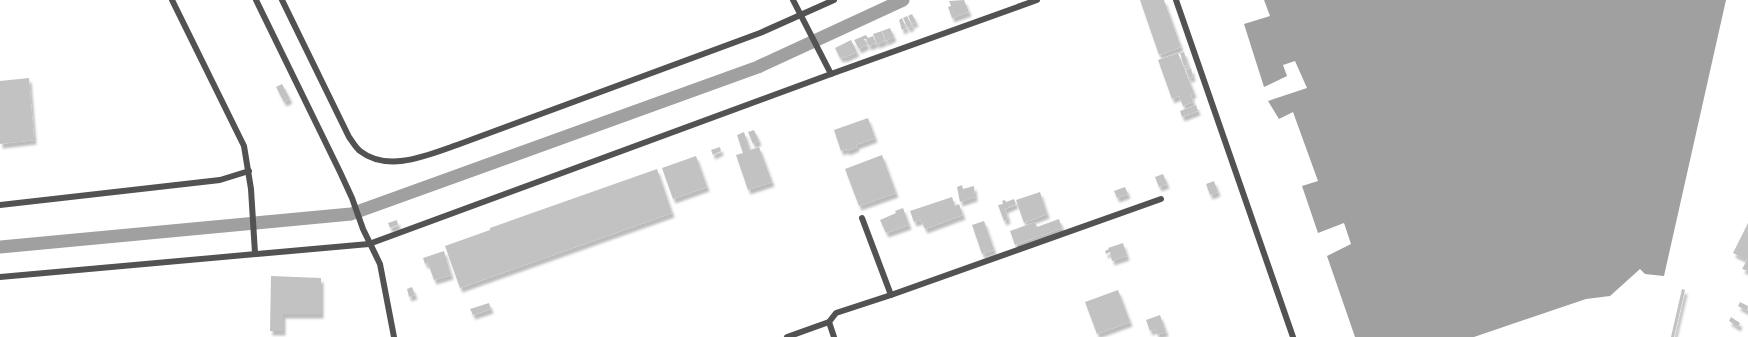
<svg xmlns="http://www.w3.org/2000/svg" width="1748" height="337" font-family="Overpass,sans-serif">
<defs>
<filter id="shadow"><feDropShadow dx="2.5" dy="4.5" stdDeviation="1" flood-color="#0004"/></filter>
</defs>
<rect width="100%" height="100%" fill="#fff"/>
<polygon fill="#a0a0a0" points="1264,0 1726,0 1664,276 1645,274 1640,269 1610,296 1586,299 1474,337 1355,337 1327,256 1351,244 1344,223 1318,233 1302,186 1318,181 1293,112 1279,119 1268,101 1307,88 1295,61 1283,65 1287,76 1264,87 1244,24 1270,16"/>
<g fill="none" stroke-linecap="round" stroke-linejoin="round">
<polyline stroke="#a0a0a0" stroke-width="13" points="0,247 351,214 758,67 903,0"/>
</g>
<g fill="#c2c2c2" filter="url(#shadow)">
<polygon points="964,0 969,12 952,18 948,7 951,6 949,1"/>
<polygon points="1140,0 1164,0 1181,47 1159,55"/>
<polygon points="912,14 916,22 912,24 908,16"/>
<polygon points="907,16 912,26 908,28 903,18"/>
<polygon points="902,18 906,28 902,30 899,20"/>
<polygon points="890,28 894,37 886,41 882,31"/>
<polygon points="882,31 885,41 877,44 873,34"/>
<polygon points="866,35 868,38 873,36 876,43 869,46 866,39 864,39 867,45 859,49 854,40"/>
<polygon points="851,40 857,52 844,58 844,57 840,58 835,48"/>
<polygon points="1184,52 1188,65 1184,66 1180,53"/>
<polygon points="1178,53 1194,93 1191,95 1193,102 1183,106 1179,96 1172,99 1158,60"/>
<polygon points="1191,68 1193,77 1189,78 1186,70"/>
<polygon points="29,78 34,140 0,144 0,81"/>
<polygon points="282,84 290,99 284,102 276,87"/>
<polygon points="1196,105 1198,111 1182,117 1180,111"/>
<polygon points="868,118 875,138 856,145 857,147 847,151 846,149 841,151 834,130"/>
<polygon points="754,130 759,141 753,144 748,132"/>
<polygon points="744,132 750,150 759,147 772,182 748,190 736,155 743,153 737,135"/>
<polygon points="720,147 721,151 713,155 711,150"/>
<polygon points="882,155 896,193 859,206 845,169"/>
<polygon points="696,156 707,187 673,199 662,168"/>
<polygon points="657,169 672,213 460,288 445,246 490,230 490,228"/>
<polygon points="1163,174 1167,184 1159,187 1155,177"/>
<polygon points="1214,181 1218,192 1210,195 1206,184"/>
<polygon points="962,185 963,189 974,186 975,197 960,202 957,187"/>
<polygon points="1125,187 1128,194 1117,198 1114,191"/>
<polygon points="1040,192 1047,214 1024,223 1016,200"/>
<polygon points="952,197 955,206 959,204 963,215 925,229 921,220 914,222 910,211"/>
<polygon points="1014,199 1016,204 1005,209 1008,219 1004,221 998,205 1003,204 1002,201 1005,200 1006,202"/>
<polygon points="903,208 909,225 886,233 880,220 896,213 895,211"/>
<polygon points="1059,219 1062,228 1015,245 1010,231 1035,222 1037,227"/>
<polygon points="397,220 398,225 390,228 388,223"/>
<polygon points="984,221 994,250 982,254 972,225"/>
<polygon points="1748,223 1748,271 1742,269 1747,260 1733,253"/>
<polygon points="1123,243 1127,256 1112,261 1110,252 1106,254 1105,251 1109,249 1108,248"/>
<polygon points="444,251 451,275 434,280 428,263 425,264 423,258"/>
<polygon points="271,276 321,278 321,314 283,314 283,331 270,331"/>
<polygon points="412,287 415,295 409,297 407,289"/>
<polygon points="1682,289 1685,290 1674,337 1671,337"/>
<polygon points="1118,290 1130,322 1097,334 1085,302"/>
<polygon points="1740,302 1748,306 1747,311 1738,306"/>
<polygon points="489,303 491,309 473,315 470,309"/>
<polygon points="1160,315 1166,332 1157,335 1155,329 1150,331 1146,320"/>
<polygon points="1731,317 1740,323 1738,327 1729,321"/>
</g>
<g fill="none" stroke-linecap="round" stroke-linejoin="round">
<g stroke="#525252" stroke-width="6">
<polyline points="172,0 244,146 251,189 255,253"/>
<polyline points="256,0 340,172 352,198 363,229 380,264 394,337"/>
<path d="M282,0l67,137c3,4 7,11 11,14 28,22 68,4 97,-6l303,-112 74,-33"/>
<polyline points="793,0 831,74"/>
<polyline points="1176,0 1293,337"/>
<polyline points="0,205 220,180 249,171"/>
<polyline points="862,218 891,295"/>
<polyline points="0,277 369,244 831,74 1037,0"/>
<polyline points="829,322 834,337"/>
<polyline points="787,337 829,322 836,313 891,295 1161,199"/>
</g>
</g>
</svg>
